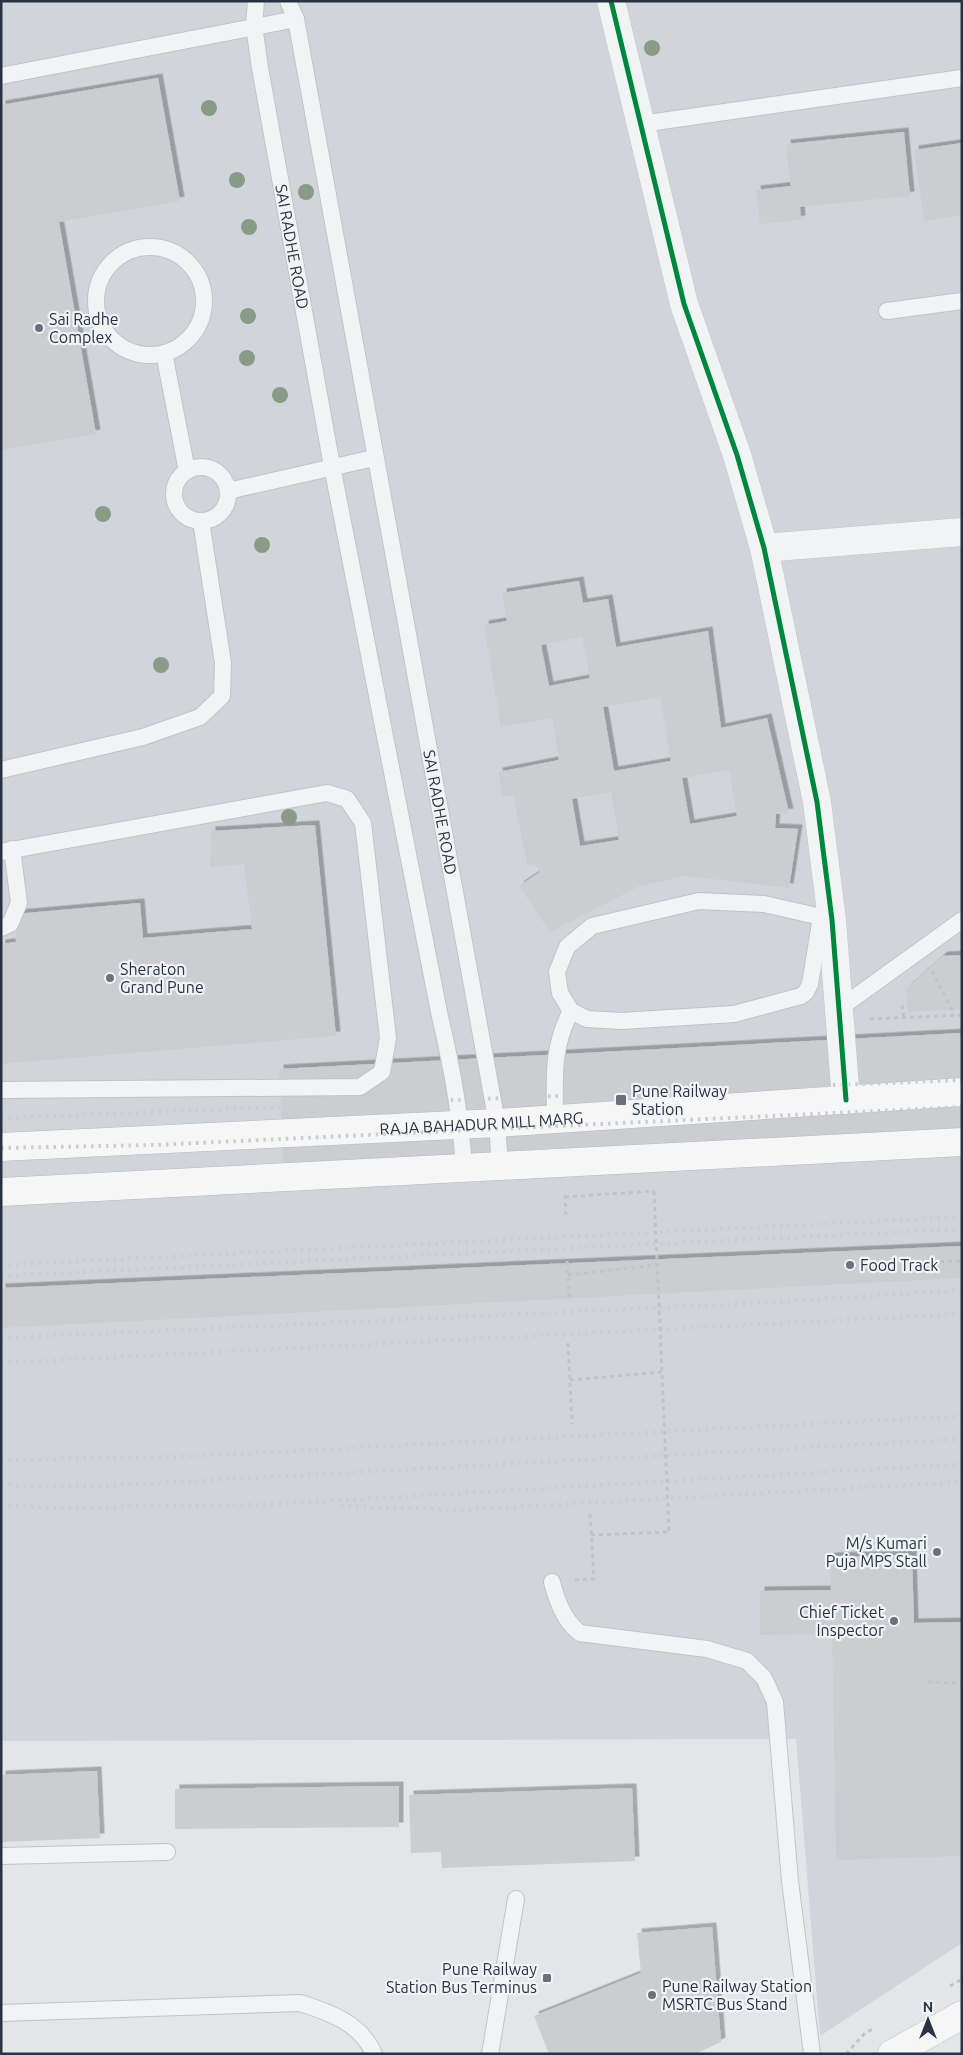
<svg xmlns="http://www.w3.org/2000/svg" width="963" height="2055" font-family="Ubuntu,sans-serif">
<defs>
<filter id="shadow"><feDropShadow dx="4.5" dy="-4.5" stdDeviation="0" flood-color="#0004"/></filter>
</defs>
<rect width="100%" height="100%" fill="#e3e5e8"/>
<polygon fill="#d1d5db" points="1,1 962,1 962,1943 820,2036 796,1739 1,1741"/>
<g fill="#cbcdd0" fill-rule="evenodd" filter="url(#shadow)">
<polygon points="158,78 180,201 59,222 96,434 1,450 1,105"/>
<polygon points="904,132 910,196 800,207 801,220 760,224 756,190 791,186 786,144"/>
<polygon points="962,143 962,215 924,221 914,150"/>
<path d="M579,581l4,22 25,-4 8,48 92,-16 13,97 46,-10 22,95 -13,1 -1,14 23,1 -9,59 -104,-12 -45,10 -90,46 -31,-46 21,-14 -5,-7 -8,-1 -14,-69 -10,2 -5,-25 61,-12 -7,-42 -51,9 -17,-102 23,-4 -5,-28zM582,637l8,41 -41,8 -8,-41zM660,697l11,64 -57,10 -11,-64zM729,770l8,46 -47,8 -8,-46zM611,792l8,48 -39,6 -8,-47z"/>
<polygon points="315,825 336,1036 1,1064 1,944 16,942 15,914 140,903 143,938 252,929 244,864 210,867 211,831"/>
<polygon points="962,955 962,1009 908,1012 906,989 943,956"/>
<polygon points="962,1033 962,1131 284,1167 279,1069"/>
<polygon points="962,1246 962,1278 1,1328 1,1288"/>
<polygon points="912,1555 914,1623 962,1622 962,1856 836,1860 832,1634 760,1635 760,1591 831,1590 830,1557"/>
<polygon points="97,1771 100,1838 1,1842 1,1775"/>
<polygon points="399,1786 399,1827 175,1829 175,1789"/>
<polygon points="632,1788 635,1861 442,1868 441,1852 411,1853 409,1795"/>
<polygon points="712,1927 721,2042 695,2054 549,2054 534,2016 641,1973 637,1933"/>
</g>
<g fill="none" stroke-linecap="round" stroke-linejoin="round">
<g stroke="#c1c3c6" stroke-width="18">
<g id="service">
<path id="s1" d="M256,1l-2,25 6,42 72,398 108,551c12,50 21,100 24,152"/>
<path id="s2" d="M288,1l8,18 201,1104 3,44"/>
<polyline points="1,76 296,19"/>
<polyline points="641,124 962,78"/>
<circle cx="150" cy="301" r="54"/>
<polyline points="887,311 962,301"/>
<polyline points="164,353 187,471"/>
<circle cx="201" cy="494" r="27"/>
<polyline points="228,491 374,458"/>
<polyline points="1,770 143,737 200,717 222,696 223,663 201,521"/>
<polyline points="1,852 327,793 347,799 363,823 388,1038 382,1072 360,1087 1,1090"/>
<polyline points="821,917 810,984 806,992 801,996 734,1014 622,1021 587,1019 571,1011 560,993 557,972 567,947 592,926 699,901 764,904 821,917 832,920"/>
<polyline points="1,928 10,924 19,903 12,849"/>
<polyline points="840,1008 962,920"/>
<path d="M555,1119c0,-40 -4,-70 16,-108"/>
<path d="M552,1582c5,19 12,39 28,51l127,16 40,12 17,17 11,24 15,179 22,173"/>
<polyline points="1,1856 167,1852"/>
<path d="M1,2013l299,-10c29,9 61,20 74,51"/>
<polyline points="490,2054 516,1899"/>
</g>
</g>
<g stroke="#c1c3c6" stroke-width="29">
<g id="minor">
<polyline points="611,1 684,304 737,455 764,548 817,802 832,920 846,1100"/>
<polyline points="764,548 962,532"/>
</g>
</g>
<g stroke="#c1c3c6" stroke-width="29">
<polyline id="secondary" points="892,2054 962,2015"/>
</g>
<g stroke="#b5b8bd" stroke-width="29">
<g id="trunk">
<path id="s3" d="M1,1147l496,-24 465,-31"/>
<polyline points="1,1192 962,1142"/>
</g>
</g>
<g stroke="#c2c3c8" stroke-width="3" stroke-dasharray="4 4" stroke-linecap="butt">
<polyline points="932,971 952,1010 952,1016"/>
<polyline points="902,1005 904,1018"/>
<polyline points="870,1019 962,1015"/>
<polyline points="565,1195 566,1217"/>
<polyline points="565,1197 654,1191"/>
<polyline points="567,1261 569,1300"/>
<polyline points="932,1262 962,1261"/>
<polyline points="568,1275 657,1265"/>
<polyline points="568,1343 572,1424"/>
<polyline points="570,1380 662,1372"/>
<polyline points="591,1535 669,1532"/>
<polyline points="575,1580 594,1579 590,1513"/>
<polyline points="928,1682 962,1683"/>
<polyline points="950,1986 962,1979"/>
<polyline points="846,2054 866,2032 873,2029"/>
</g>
<use href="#service" stroke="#f2f3f5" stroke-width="16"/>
<use href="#minor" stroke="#f2f3f5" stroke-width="28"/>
<use href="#secondary" stroke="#f6f6f7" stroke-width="28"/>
<use href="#trunk" stroke="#f6f6f7" stroke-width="28"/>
<g stroke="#cbcdd0" stroke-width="4" stroke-dasharray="2.5 5" stroke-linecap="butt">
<polyline points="1,1118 962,1080"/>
<polyline points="1,1148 154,1145 962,1107"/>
<polyline points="1,1265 962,1217"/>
<polyline points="1,1276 962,1229"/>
<polyline points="1,1338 761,1303 962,1290"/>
<polyline points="1,1363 962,1314"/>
<polyline points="1,1460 198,1456 962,1416"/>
<polyline points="1,1485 104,1486 962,1439"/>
<polyline points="1,1505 60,1508 278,1504 962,1464"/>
<polyline points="341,1506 460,1510 962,1482"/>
</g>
<polyline stroke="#c2c3c8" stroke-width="3" stroke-dasharray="4 4" stroke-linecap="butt" points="654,1191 669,1532"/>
<g stroke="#f1f4f7" stroke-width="8">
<polyline id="cycleway" points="611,1 684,304 737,455 764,548 817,802 832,920 846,1100"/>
</g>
<use href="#cycleway" stroke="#00873e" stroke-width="5"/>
</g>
<g fill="#889b86">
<circle cx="652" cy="48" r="8"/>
<circle cx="209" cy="108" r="8"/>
<circle cx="237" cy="180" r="8"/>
<circle cx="306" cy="192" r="8"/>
<circle cx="249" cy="227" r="8"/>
<circle cx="248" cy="316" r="8"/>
<circle cx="247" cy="358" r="8"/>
<circle cx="280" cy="395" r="8"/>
<circle cx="103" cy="514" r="8"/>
<circle cx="262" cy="545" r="8"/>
<circle cx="161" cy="665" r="8"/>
<circle cx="289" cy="817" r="8"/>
</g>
<g fill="#6a717c" stroke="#f1f4f7" stroke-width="2">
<circle cx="39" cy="328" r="5"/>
<circle cx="110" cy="978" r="5"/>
<rect x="615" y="1094" width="12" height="12" rx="2.5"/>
<circle cx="850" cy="1265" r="5"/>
<circle cx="937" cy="1552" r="5"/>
<circle cx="894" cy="1621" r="5"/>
<rect x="542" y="1973" width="10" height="10" rx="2.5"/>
<circle cx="652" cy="1995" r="5"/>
</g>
<g text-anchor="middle" stroke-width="4.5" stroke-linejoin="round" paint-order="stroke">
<g font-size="16" fill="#293242" stroke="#f1f4f7">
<text dy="6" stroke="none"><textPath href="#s1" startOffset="249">SAI RADHE ROAD</textPath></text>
<text dy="6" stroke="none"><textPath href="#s2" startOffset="826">SAI RADHE ROAD</textPath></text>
<text dy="6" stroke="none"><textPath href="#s3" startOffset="481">RAJA BAHADUR MILL MARG</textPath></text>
</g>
<g font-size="16" fill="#293242" stroke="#f1f4f7" text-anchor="start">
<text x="49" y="325">Sai Radhe<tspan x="49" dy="18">Complex</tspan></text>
<text x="120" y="975">Sheraton<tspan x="120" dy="18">Grand Pune</tspan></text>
<text x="632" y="1097">Pune Railway<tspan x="632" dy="18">Station</tspan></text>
<text x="860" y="1271">Food Track</text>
<text x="927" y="1549" text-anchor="end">M/s Kumari<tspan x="927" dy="18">Puja MPS Stall</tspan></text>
<text x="884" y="1618" text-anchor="end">Chief Ticket<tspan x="884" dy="18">Inspector</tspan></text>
<text x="537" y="1975" text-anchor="end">Pune Railway<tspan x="537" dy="18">Station Bus Terminus</tspan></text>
<text x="662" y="1992">Pune Railway Station<tspan x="662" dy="18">MSRTC Bus Stand</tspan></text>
</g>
</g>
<rect width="963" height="2055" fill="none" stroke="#293242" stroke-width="5"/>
<g transform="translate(928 2020)" stroke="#f1f4f7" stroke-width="4" paint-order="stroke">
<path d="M0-4L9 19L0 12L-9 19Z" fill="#293242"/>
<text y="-8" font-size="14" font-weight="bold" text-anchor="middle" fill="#293242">N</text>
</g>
</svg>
